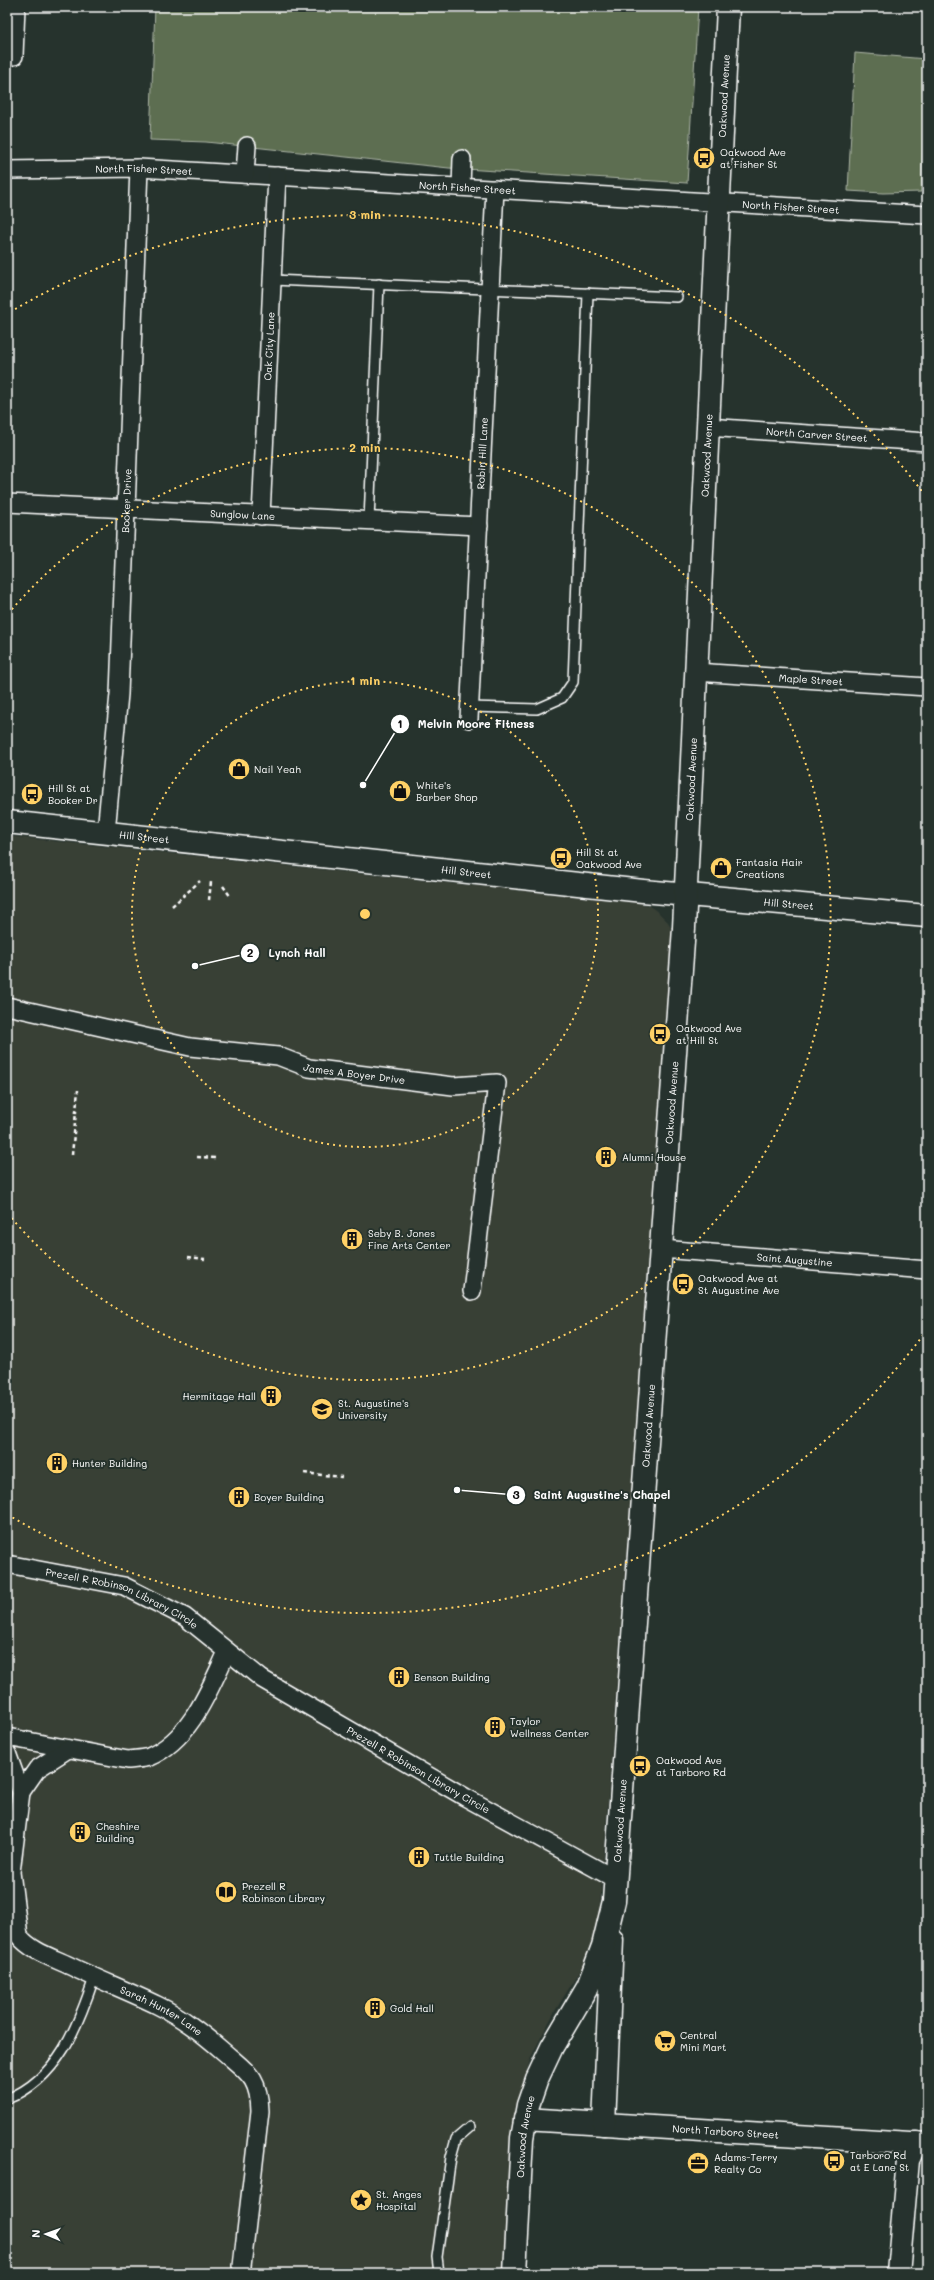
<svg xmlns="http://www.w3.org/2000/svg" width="934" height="2280" font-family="Mali,sans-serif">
<rect width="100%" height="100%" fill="#26332d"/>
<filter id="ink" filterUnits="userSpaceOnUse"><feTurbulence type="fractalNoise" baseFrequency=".025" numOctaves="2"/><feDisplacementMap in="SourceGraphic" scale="8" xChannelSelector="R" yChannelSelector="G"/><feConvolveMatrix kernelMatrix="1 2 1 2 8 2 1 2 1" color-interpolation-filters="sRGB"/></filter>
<g filter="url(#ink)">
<polygon fill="#383f36" points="7,836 637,903 648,905 658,912 668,922 673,933 599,1921 584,1964 555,2011 537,2045 530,2060 521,2091 516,2111 504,2273 7,2273"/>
<g fill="#5d6e51" stroke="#aeb6a8">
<polygon points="155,7 698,7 687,183 449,168 206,142 150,140"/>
<polygon points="855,53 926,59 921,192 883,193 848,191"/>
</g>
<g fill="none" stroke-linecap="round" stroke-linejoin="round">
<g stroke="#fff" stroke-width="12">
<g id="service">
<polyline points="272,280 677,297"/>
<polyline points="369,521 379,284"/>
<polyline points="470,707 537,709 562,698 573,682 588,293"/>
<path d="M7,2099c51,-20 71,-73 87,-121"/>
<polyline points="439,2273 437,2257 451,2157 456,2139 470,2127"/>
</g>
</g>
<g stroke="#fff" stroke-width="20">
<g id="minor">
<polyline points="7,56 14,56 16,7"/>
<path id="s1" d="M7,170l132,-2 788,47"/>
<polyline points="245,174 247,146"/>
<polyline points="461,187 462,159"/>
<path id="s2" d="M707,427l220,15"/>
<path id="s3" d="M7,503l472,23"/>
<path id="s4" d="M261,516l16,-340"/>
<path id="s5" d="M695,672l232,15"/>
<path id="s6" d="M469,719l26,-530"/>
<path id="s7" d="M106,832l13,-138 20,-526"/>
<path id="s8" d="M7,1006l183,41 88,9 31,12 144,18 44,-3 -25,208"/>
<path id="s9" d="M661,1249l266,21"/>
<path id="s10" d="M7,1564l117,22 61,31 77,62 203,118 150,82"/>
<path d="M7,1737l121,23c7,-1 15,-1 21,-3 42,-18 60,-67 78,-105"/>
<path id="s11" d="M7,1753l14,39 -10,80 8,64c12,15 32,21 49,29 29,14 60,26 89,40 25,12 46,29 67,47 24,21 35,25 36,59l-18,155"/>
<polyline points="21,1792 37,1769 68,1749"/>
</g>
</g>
<g stroke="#fff" stroke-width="25">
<g id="tertiary">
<path id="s12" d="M7,822l636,69 284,25"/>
<path id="s13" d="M525,2119l402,25"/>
<polyline points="604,2124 612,1940"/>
<path id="s14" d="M515,2273l7,-135 6,-33 9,-26 15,-32 36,-61 15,-40 11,-45 70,-973 44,-921"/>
<polyline points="898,2273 908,2160 916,2143"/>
</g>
</g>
<g stroke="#fff" stroke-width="2.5" stroke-dasharray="4 3" stroke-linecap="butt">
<polyline points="223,886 231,897"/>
<polyline points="209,900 211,882"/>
<polyline points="172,906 200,881"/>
<polyline points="72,1155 78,1090"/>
<polyline points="197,1157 217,1158"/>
<polyline points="188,1257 205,1259"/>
<polyline points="304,1473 342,1477"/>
</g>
<use href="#service" stroke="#26332d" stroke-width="9"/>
<use href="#minor" stroke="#26332d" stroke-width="17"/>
<use href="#tertiary" stroke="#26332d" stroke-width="22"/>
</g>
</g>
<g fill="none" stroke="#ffd166" stroke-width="2" stroke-dasharray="2 4">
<circle cx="365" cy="914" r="233"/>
<path d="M8 614A466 466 0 1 1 8 1214"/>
<path d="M927 1330A699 699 0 0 1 10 1516M10 312A699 699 0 0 1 927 498"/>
</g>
<defs>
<g id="bus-disc" transform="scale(1.15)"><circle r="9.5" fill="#ffd166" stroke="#26332d"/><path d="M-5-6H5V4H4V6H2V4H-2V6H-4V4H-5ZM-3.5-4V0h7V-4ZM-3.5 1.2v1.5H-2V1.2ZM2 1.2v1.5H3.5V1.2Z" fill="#111"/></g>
<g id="shop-disc" transform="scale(1.15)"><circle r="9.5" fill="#ffd166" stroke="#26332d"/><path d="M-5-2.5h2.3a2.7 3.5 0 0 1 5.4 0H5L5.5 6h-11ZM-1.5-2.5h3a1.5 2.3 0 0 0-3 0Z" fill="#111"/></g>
<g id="building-disc" transform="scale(1.15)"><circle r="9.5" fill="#ffd166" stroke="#26332d"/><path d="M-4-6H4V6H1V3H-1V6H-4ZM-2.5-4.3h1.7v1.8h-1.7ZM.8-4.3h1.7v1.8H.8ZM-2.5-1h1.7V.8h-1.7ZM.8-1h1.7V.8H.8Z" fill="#111"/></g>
<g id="university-disc" transform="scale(1.15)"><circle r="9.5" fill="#ffd166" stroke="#26332d"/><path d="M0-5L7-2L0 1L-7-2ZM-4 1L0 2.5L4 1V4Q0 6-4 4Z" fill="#111"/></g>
<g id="library-disc" transform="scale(1.15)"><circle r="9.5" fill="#ffd166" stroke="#26332d"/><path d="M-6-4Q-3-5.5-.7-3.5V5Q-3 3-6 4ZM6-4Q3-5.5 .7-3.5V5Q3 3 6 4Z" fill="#111"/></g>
<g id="supermarket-disc" transform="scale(1.15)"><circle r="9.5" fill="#ffd166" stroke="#26332d"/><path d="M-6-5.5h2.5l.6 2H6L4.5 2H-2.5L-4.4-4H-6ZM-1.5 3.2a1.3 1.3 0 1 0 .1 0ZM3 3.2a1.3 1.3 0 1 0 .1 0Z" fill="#111"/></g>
<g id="office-disc" transform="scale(1.15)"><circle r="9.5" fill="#ffd166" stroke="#26332d"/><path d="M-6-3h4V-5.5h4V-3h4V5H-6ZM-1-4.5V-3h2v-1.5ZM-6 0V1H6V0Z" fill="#111"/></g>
<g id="sight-disc" transform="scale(1.15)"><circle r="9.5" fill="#ffd166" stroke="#26332d"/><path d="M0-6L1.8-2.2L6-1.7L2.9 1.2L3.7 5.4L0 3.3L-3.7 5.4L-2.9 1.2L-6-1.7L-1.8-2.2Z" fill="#111"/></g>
</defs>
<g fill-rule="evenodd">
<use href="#bus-disc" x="704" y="158"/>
<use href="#shop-disc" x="239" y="769"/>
<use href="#shop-disc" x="400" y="791"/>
<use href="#bus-disc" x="32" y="794"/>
<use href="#bus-disc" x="561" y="858"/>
<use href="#shop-disc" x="721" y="868"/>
<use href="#bus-disc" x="660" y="1034"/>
<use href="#building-disc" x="606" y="1157"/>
<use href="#building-disc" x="352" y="1239"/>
<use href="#bus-disc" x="683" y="1284"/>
<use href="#building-disc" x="271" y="1396"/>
<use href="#university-disc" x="322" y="1409"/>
<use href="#building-disc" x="57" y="1463"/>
<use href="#building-disc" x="239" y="1497"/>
<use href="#building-disc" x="399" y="1677"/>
<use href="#building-disc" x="495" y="1727"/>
<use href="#bus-disc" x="640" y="1766"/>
<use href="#building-disc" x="80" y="1832"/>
<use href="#building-disc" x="419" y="1857"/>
<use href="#library-disc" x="226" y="1892"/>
<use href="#building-disc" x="375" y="2008"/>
<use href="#supermarket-disc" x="665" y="2041"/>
<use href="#bus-disc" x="834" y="2161"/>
<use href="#office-disc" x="698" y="2163"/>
<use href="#sight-disc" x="361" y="2200"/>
</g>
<g text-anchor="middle" stroke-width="4" stroke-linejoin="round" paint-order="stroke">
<g font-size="10" fill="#fff" stroke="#26332d">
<text dy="4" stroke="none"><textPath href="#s14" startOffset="2200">Oakwood Avenue</textPath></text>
<text dy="4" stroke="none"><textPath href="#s1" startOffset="137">North Fisher Street</textPath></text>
<text dy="4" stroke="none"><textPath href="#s1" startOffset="461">North Fisher Street</textPath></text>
<text dy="4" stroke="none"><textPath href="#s1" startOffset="785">North Fisher Street</textPath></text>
<text dy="4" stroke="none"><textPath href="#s4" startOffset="170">Oak City Lane</textPath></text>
<text dy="4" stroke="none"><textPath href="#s2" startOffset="110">North Carver Street</textPath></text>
<text dy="4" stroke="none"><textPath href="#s6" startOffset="266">Robin Hill Lane</textPath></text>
<text dy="4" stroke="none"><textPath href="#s14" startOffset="1840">Oakwood Avenue</textPath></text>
<text dy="4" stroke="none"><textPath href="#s7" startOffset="332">Booker Drive</textPath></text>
<text dy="4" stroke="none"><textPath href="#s3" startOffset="236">Sunglow Lane</textPath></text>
<text dy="4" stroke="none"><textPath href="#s5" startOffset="116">Maple Street</textPath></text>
<text dy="4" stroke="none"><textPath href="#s14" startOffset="1516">Oakwood Avenue</textPath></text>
<text dy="4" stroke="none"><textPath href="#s12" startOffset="138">Hill Street</textPath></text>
<text dy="4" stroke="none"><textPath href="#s12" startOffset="462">Hill Street</textPath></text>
<text dy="4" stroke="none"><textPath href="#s12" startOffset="786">Hill Street</textPath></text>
<text dy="4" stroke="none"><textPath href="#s8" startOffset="355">James A Boyer Drive</textPath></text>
<text dy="4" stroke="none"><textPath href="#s14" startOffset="1192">Oakwood Avenue</textPath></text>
<text dy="4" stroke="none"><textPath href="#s9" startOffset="134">Saint Augustine</textPath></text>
<text dy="4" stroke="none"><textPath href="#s14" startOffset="868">Oakwood Avenue</textPath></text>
<text dy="4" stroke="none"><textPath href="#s10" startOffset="121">Prezell R Robinson Library Circle</textPath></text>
<text dy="4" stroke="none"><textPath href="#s10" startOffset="467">Prezell R Robinson Library Circle</textPath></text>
<text dy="4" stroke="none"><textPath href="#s14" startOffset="472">Oakwood Avenue</textPath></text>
<text dy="4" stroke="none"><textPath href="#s11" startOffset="348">Sarah Hunter Lane</textPath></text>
<text dy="4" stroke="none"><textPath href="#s13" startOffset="201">North Tarboro Street</textPath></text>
<text dy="4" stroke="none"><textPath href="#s14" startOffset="137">Oakwood Avenue</textPath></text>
</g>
<g font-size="10" fill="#fff" stroke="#26332d" text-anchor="start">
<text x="720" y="156">Oakwood Ave<tspan x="720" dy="12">at Fisher St</tspan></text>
<text x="254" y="773">Nail Yeah</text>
<text x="416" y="789">White's<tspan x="416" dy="12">Barber Shop</tspan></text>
<text x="48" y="792">Hill St at<tspan x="48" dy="12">Booker Dr</tspan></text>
<text x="576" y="856">Hill St at<tspan x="576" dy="12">Oakwood Ave</tspan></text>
<text x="736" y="866">Fantasia Hair<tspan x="736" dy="12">Creations</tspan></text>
<text x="676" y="1032">Oakwood Ave<tspan x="676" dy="12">at Hill St</tspan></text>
<text x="622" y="1161">Alumni House</text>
<text x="368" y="1237">Seby B. Jones<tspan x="368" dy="12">Fine Arts Center</tspan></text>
<text x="698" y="1282">Oakwood Ave at<tspan x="698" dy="12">St Augustine Ave</tspan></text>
<text x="256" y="1400" text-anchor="end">Hermitage Hall</text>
<text x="338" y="1407">St. Augustine's<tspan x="338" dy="12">University</tspan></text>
<text x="72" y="1467">Hunter Building</text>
<text x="254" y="1501">Boyer Building</text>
<text x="414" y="1681">Benson Building</text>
<text x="510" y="1725">Taylor<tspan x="510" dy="12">Wellness Center</tspan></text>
<text x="656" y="1764">Oakwood Ave<tspan x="656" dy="12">at Tarboro Rd</tspan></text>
<text x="96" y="1830">Cheshire<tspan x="96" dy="12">Building</tspan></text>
<text x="434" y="1861">Tuttle Building</text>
<text x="242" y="1890">Prezell R<tspan x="242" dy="12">Robinson Library</tspan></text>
<text x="390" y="2012">Gold Hall</text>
<text x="680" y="2039">Central<tspan x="680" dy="12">Mini Mart</tspan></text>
<text x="850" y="2159">Tarboro Rd<tspan x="850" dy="12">at E Lane St</tspan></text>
<text x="714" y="2161">Adams-Terry<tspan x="714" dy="12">Realty Co</tspan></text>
<text x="376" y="2198">St. Anges<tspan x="376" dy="12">Hospital</tspan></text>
</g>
</g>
<circle cx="365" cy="914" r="6" fill="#ffd166" stroke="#26332d" stroke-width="2"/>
<g font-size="12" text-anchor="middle" font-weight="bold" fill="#ffd166" stroke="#26332d" stroke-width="4" stroke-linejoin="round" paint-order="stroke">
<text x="365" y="219">3 min</text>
<text x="365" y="452">2 min</text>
<text x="365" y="685">1 min</text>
</g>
<path fill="none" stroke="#fff" stroke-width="1.5" d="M363 785L400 724M195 966L250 953M457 1490L516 1495"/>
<g fill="#fff" stroke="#26332d" stroke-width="1.5">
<circle cx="363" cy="785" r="4"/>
<circle cx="195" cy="966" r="4"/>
<circle cx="457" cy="1490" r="4"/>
<circle cx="400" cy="724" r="10"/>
<circle cx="250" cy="953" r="10"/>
<circle cx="516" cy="1495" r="10"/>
</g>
<g font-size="12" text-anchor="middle" font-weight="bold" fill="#111">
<text x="400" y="728">1</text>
<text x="250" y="957">2</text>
<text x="516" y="1499">3</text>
</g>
<g font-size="11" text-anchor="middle" font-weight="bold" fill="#fff" stroke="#26332d" stroke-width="4" stroke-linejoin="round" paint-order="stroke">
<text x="476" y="728">Melvin Moore Fitness</text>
<text x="297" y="957">Lynch Hall</text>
<text x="602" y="1499">Saint Augustine's Chapel</text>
</g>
<rect width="934" height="2280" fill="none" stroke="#26332d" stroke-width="24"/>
<rect x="12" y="12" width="910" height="2256" fill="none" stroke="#fff" stroke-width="1.5" filter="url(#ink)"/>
<g transform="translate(46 2234) rotate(272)" stroke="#26332d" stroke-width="3" paint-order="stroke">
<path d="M0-3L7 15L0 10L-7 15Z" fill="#ffffff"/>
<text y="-6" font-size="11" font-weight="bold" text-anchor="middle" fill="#ffffff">N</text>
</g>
</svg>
